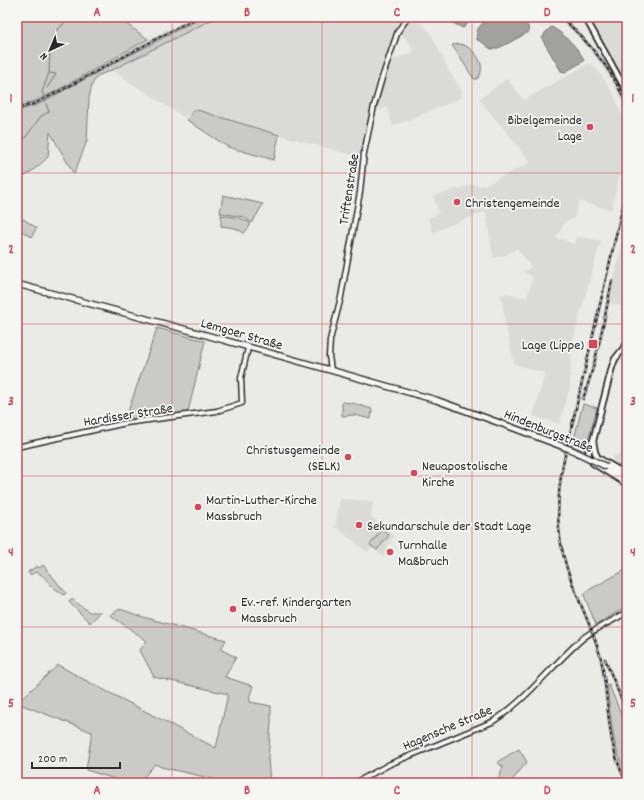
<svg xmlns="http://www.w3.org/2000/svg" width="644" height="800" font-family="Dekko,sans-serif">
<rect width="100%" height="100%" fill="#eaeae6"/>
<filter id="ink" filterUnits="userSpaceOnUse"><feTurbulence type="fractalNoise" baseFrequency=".025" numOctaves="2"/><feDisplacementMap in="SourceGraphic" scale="8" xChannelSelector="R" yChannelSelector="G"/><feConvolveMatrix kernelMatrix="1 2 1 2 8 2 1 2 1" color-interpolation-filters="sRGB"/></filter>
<g filter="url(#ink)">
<g fill="#dadad6">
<polygon points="192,17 204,17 175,31 150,45 120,60 36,105 17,111 17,105 35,101 54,92 148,39"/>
<polygon points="217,17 404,17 398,24 375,86 360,157 279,135 194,109 185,118 112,70"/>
<polygon points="411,17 414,17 430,32 449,71 462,91 461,98 393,126 387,107 375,111 390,61 414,52 410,43 399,32 404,24"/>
<polygon points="557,17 564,17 581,33 609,67 620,85 626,99 627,113 617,90 597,58 580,39"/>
<polygon points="590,17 627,17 627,83 619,70"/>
<polygon points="590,63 599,72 613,93 624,120 627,133 625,154 611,210 579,201 574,218 566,221 556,238 575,244 576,237 601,240 572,343 570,386 559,424 533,416 545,373 514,364 507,331 501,295 507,293 527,298 533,277 524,272 531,267 517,248 506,255 493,258 486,212 481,213 433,232 428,218 439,213 433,196 474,184 480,186 486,185 531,162 479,99 507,79 524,100"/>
<polygon points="627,221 627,313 621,311 622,306 609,303"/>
<polygon points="627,444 627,473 610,463 614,456 621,454 620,445"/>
<polygon points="341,499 373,501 371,517 390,531 394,537 392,538 391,544 388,544 384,557 372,547 367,552 339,529 335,528 340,500"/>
</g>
<g fill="#cacac7" stroke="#7a7a79">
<polygon points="17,17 116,17 148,39 54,92 35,101 17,105"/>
<polygon points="204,17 217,17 112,70 97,76 92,85 89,98 87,141 74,174 50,132 48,157 36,168 17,182 17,111 37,105 120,60 150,45 175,31"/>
<path d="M460,44c14,3 29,22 17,35h-3l-22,-34z"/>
<polygon points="194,109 279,135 274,160 228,147 187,120"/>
<polygon points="223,195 263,204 252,223 244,217 220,213"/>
<polygon points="17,215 37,228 31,237 17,228"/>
<polygon points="221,215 240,218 250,223 250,226 244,233 235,228 221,226"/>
<polygon points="157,328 205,341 188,412 125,420"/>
<polygon points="342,402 352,403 372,409 371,419 354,415 342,416"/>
<polygon points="583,404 597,408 585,451 572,446"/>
<polygon points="382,529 389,535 377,550 370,545"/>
<path d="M43,565l23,28 -2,2c-4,-4 -8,-5 -11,-8 -6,-6 -9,-12 -17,-15l-6,3 -2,-3 9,-6 2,2z"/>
<polygon points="627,569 627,606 596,625 584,595 587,591"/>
<polygon points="72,599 89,612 101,612 90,623 69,602"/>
<polygon points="120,609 143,617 226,640 222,647 222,650 236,657 225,677 253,686 249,698 250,699 250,702 271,706 271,723 268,759 270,783 231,783 161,767 155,764 139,783 128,783 86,770 92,732 17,703 58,665 85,680 216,748 228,694 154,677 140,650 147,641 110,615"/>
<path d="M609,685l18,43v46c-16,-27 -16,-59 -20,-88z"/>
<polygon points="519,749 527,762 510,783 497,783 503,767 497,762"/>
</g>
<g fill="#a1a19e" stroke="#727270">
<polygon points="436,17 475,17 463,28 451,22"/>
<path d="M489,17h27l12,9 1,6c-7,3 -30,18 -37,17 -6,-2 -9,-8 -15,-9 -3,-11 5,-16 12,-23z"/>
<path d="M551,27c9,3 31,24 33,34l-19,11 -4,-1 -19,-32 3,-6z"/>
</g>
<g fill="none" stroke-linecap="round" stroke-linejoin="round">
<g stroke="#727270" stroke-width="1">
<polyline points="47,88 56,74 50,73"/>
<polyline points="17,149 41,116 49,112 42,92 49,73 50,48 54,33 71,17"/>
</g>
<g stroke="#2b2b2b" stroke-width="7">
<g id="tertiary">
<polyline points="331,370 329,356 330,340 341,297 360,192 364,153 374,106 382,78 398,31 408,17"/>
<polyline points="17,447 126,423 217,411 242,403 241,378 248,348"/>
<path d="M355,783l35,-19 102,-42c34,-21 60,-57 90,-83 13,-11 31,-18 45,-27"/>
</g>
</g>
<g stroke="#2b2b2b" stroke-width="8">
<g id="secondary">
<polyline points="585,17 627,92"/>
<path d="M627,344l-12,15 -3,8 -19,74c-5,8 -7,14 0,22l34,21"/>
<polyline points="593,441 595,452 598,458 627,475"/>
</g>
</g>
<g stroke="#2b2b2b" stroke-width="8">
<g id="primary">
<polyline points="17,284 206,335 436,400 511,427"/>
<polyline points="607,467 627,479"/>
</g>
</g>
<use href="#tertiary" stroke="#f6f6f2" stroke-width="4"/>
<use href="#secondary" stroke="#f6f6f2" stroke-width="4.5"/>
<use href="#primary" stroke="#f6f6f2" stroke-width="5"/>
<g stroke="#2b2b2b" stroke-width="2.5">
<g id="rail">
<path d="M561,17c28,25 54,55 66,90"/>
<polyline points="17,109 36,103 56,93 184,24 199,17"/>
<path d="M627,188l-64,276c-8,43 -7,80 10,121 9,24 22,49 28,74 9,42 4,85 26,124"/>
<path d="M583,399c14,-39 21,-78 29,-118"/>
<polyline points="605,659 627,713"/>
</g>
</g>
<use href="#rail" stroke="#f6f6f2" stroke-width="1" stroke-dasharray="3" stroke-linecap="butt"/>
<g stroke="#2b2b2b" stroke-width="8" stroke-linecap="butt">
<polyline id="primary-bridge" points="511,427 572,450 607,467"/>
</g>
<use href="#primary-bridge" stroke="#f6f6f2" stroke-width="5"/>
</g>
</g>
<path fill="none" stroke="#d1495b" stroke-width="1" stroke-opacity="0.55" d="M172,17v766M322,17v766M472,17v766M17,173h610M17,324h610M17,476h610M17,627h610"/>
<g fill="#d1495b" stroke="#f6f6f2" stroke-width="1.5">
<circle cx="590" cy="127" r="4"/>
<circle cx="457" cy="202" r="4"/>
<rect x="588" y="339" width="10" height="10" rx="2"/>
<circle cx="348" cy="457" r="4"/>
<circle cx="414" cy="473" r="4"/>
<circle cx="198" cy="507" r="4"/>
<circle cx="359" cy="525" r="4"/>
<circle cx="390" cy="552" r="4"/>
<circle cx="233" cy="609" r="4"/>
</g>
<g text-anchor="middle" stroke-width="3.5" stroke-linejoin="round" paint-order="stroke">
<g font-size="14" fill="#2b2b2b" stroke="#f6f6f2" text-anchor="start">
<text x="582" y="124" text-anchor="end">Bibelgemeinde<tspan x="582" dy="16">Lage</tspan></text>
<text x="465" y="207">Christengemeinde</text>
<text x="584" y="349" text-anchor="end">Lage (Lippe)</text>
<text x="340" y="454" text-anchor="end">Christusgemeinde<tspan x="340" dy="16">(SELK)</tspan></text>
<text x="422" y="470">Neuapostolische<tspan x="422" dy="16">Kirche</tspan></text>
<text x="206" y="504">Martin-Luther-Kirche<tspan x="206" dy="16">Massbruch</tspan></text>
<text x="367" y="530">Sekundarschule der Stadt Lage</text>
<text x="398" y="549">Turnhalle<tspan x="398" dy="16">Maßbruch</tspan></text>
<text x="241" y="606">Ev.-ref. Kindergarten<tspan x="241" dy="16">Massbruch</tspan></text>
</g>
<g font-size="14" fill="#2b2b2b" stroke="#f6f6f2">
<text transform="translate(348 189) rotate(-81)" y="5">Triftenstraße</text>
<text transform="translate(242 333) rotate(16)" y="5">Lemgoer Straße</text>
<text transform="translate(128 414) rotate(-9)" y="5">Hardisser Straße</text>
<text transform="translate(549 430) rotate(22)" y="5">Hindenburgstraße</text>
<text transform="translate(447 727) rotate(-23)" y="5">Hagensche Straße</text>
</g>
</g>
<rect width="644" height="800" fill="none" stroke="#f6f6f2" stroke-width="44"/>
<g transform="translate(50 50) rotate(224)" stroke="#f6f6f2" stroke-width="3" paint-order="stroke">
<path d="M0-3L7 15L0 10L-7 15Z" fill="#2b2b2b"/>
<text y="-6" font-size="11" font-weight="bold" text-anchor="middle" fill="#2b2b2b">N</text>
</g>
<path d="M32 762v6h88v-6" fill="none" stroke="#2b2b2b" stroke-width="2"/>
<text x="38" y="762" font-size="12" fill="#2b2b2b" stroke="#f6f6f2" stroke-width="3" paint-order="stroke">200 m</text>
<rect x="22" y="22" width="600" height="756" fill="none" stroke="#d1495b" stroke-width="1.5"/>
<g font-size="13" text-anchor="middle" font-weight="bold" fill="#d1495b">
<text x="97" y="16">A</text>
<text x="247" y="16">B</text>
<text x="397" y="16">C</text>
<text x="547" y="16">D</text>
<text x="11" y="102">1</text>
<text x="633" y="102">1</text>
<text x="11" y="253">2</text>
<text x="633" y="253">2</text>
<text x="11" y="405">3</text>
<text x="633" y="405">3</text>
<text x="11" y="556">4</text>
<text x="633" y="556">4</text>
<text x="11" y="707">5</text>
<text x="633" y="707">5</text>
<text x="97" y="794">A</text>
<text x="247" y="794">B</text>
<text x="397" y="794">C</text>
<text x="547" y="794">D</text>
</g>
</svg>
